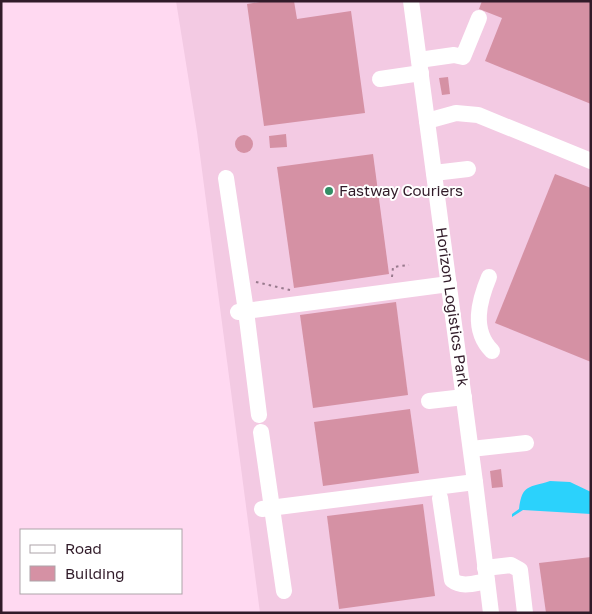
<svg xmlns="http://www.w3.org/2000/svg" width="592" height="614" font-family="'Golos Text',sans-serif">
<rect width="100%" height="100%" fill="#ffd9f1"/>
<polygon fill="#f3cae3" points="176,1 591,1 591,613 260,613 197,132"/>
<path fill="#2bd2fc" d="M550,481l20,1 21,10v22l-68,-4 -11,7v-3l7,-5c3,-25 10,-21 31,-28z"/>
<g fill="#d591a4">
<polygon points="266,1 294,1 297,19 351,11 365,113 264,126 247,4"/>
<polygon points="482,1 591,1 591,104 485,61 502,18 479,9"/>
<polygon points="448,77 450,94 442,95 439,78"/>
<polygon points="286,134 287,147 270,148 269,136"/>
<circle cx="244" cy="144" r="9"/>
<polygon points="373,154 389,274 294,288 277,167"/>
<polygon points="555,174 591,188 591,362 495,323"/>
<polygon points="396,302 408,395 313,408 300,315"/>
<polygon points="410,409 419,473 323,486 314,422"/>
<polygon points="501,469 503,487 492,488 490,471"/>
<polygon points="423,504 435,596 339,609 327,516"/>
<polygon points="591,557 591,613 546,613 539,563"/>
</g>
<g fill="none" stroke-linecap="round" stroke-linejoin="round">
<g stroke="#987a8d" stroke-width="2" stroke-dasharray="2.5 4" stroke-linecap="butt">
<polyline points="392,277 393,267 409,265"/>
<polyline points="256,282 290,290"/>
</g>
<g stroke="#fff" stroke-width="16">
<polyline points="411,1 475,482 491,613"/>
<polyline points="419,60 454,55 463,57 479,18"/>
<polyline points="380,79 421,73"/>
<polyline points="427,121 456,113 478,115 591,161"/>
<polyline points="434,173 468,169"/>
<polyline points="226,178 246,311 259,415"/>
<path d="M489,277c-10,24 -18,53 3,74"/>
<polyline points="238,312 449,284"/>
<polyline points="429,401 464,397"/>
<polyline points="261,432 284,591"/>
<polyline points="471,449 526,443"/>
<path d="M440,498l12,82c10,8 23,3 35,1"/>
<polyline points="262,509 475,482"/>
<polyline points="485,568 511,565 520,570 525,613"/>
</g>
</g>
<circle fill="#328e65" stroke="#fff" stroke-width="2" cx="329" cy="191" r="5"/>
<g text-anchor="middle" stroke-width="4" stroke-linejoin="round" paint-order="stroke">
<g font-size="15" fill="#311b29" stroke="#fff" text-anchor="start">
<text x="339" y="196">Fastway Couriers</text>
</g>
<g font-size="15" fill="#311b29" stroke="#fff">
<text transform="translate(452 307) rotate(82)" y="5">Horizon Logistics Park</text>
</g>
</g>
<rect width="592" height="614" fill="none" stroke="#311b29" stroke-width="5"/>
<rect x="20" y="529" width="162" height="65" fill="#ffffff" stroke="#ada4a9"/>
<rect x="30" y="545" width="25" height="8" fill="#ffffff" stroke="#ada4a9"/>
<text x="65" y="554" font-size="15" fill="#311b29">Road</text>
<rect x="30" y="566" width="25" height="15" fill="#d591a4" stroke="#ada4a9"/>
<text x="65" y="579" font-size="15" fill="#311b29">Building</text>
</svg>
